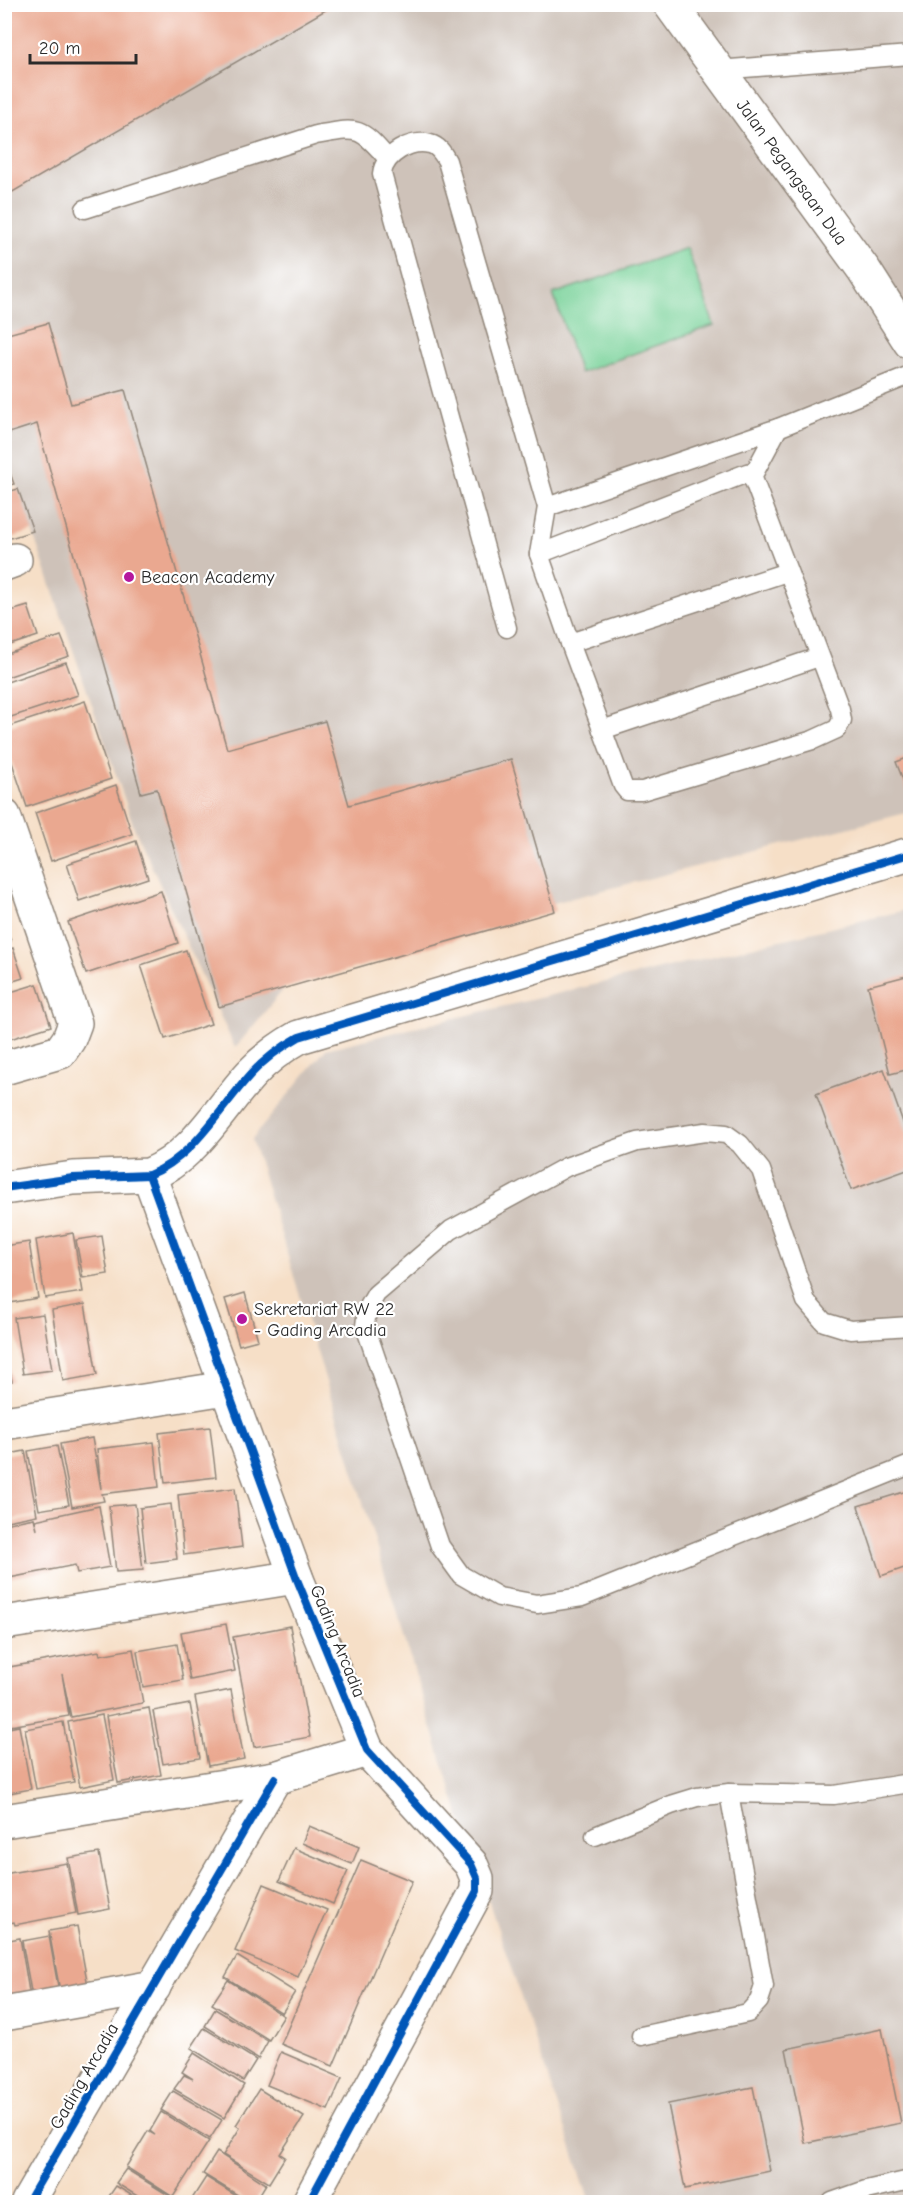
<svg xmlns="http://www.w3.org/2000/svg" width="915" height="2207" font-family="'Comic Neue',sans-serif">
<rect width="100%" height="100%" fill="#fff"/>
<filter id="ink" filterUnits="userSpaceOnUse"><feTurbulence type="fractalNoise" baseFrequency=".0167" numOctaves="2"/><feDisplacementMap in="SourceGraphic" scale="12" xChannelSelector="R" yChannelSelector="G"/><feConvolveMatrix kernelMatrix="1 2 1 2 8 2 1 2 1" color-interpolation-filters="sRGB"/></filter>
<filter id="wash" filterUnits="userSpaceOnUse"><feTurbulence type="fractalNoise" baseFrequency=".008" numOctaves="4" result="noise"/><feDisplacementMap in="SourceGraphic" scale="24" xChannelSelector="R" yChannelSelector="G"/><feGaussianBlur stdDeviation="1.35" result="paint"/><feColorMatrix in="noise" values="0 0 0 0 0 0 0 0 0 0 0 0 0 0 0 0 0 1.4 0 .05"/><feComposite in="paint" operator="in"/></filter>
<g filter="url(#wash)">
<rect width="100%" height="100%" fill="#f6dfc7"/>
<g fill="#cec2b9">
<polygon points="4,5 910,5 910,812 302,967 235,1048 135,830 5,452"/>
<polygon points="910,909 910,2202 590,2202 449,1784 252,1139 326,1049"/>
</g>
<polygon fill="#77d198" stroke="#517e62" stroke-width="1.5" points="687,248 714,325 580,373 553,294"/>
<g id="blocks">
<g fill="#eaa890">
<polygon points="4,4 336,4 4,197"/>
<polygon points="48,323 71,404 125,390 227,749 325,721 349,805 511,759 555,911 219,1007 157,789 141,793 37,424 9,433 4,417 4,335"/>
<polygon points="4,456 14,484 4,487"/>
<polygon points="18,489 33,531 4,540 4,493"/>
<polygon points="28,606 38,636 4,647 4,613"/>
<polygon points="61,636 69,656 4,678 4,655"/>
<polygon points="66,662 78,695 5,719 4,683"/>
<polygon points="85,701 111,779 27,807 4,739 4,728"/>
<polygon points="910,757 910,794 909,795 896,762"/>
<polygon points="116,785 132,834 51,861 35,813"/>
<polygon points="136,841 148,878 79,901 67,864"/>
<polygon points="161,891 178,943 86,974 68,922"/>
<polygon points="4,921 11,941 4,943"/>
<polygon points="13,948 23,978 4,984 4,951"/>
<polygon points="186,950 211,1024 165,1039 141,965"/>
<polygon points="910,975 910,1069 890,1074 868,986"/>
<polygon points="37,984 51,1026 4,1041 4,994"/>
<polygon points="884,1069 910,1142 910,1169 851,1190 816,1094"/>
<polygon points="73,1233 83,1292 45,1298 36,1240"/>
<polygon points="102,1236 108,1274 83,1278 76,1240"/>
<polygon points="29,1242 38,1298 4,1304 4,1246"/>
<polygon points="245,1293 258,1340 239,1345 225,1299"/>
<polygon points="85,1304 97,1375 63,1381 52,1310"/>
<polygon points="43,1314 52,1370 23,1374 14,1318"/>
<polygon points="4,1347 12,1381 4,1382"/>
<polygon points="210,1427 216,1477 165,1483 159,1433"/>
<polygon points="92,1438 101,1489 97,1449 154,1442 159,1487 102,1494 104,1501 72,1507 60,1444"/>
<polygon points="57,1446 69,1505 39,1510 28,1451"/>
<polygon points="25,1451 37,1515 7,1521 4,1508 4,1455"/>
<polygon points="235,1488 242,1547 184,1555 178,1495"/>
<polygon points="910,1490 910,1566 881,1576 858,1506"/>
<polygon points="135,1504 143,1570 116,1572 109,1506"/>
<polygon points="171,1504 177,1559 146,1563 140,1508"/>
<polygon points="99,1506 110,1567 77,1573 75,1565 4,1579 4,1524 34,1518 37,1530 35,1520"/>
<polygon points="226,1624 235,1671 190,1680 181,1632"/>
<polygon points="290,1626 310,1737 254,1747 233,1637"/>
<polygon points="177,1644 183,1680 143,1687 137,1651"/>
<polygon points="133,1649 143,1703 71,1717 62,1674 69,1716 4,1727 4,1668 99,1651 100,1655"/>
<polygon points="231,1690 244,1759 208,1766 195,1697"/>
<polygon points="190,1704 200,1758 163,1764 153,1711"/>
<polygon points="149,1708 161,1775 118,1783 106,1716"/>
<polygon points="102,1715 114,1780 80,1787 68,1722"/>
<polygon points="63,1722 74,1782 36,1789 25,1729"/>
<polygon points="19,1726 31,1789 4,1794 4,1729"/>
<polygon points="309,1826 359,1847 352,1864 302,1843"/>
<polygon points="294,1848 348,1871 333,1904 279,1881"/>
<polygon points="99,1853 110,1909 78,1915 68,1858"/>
<polygon points="361,1860 412,1881 333,2066 281,2044"/>
<polygon points="67,1863 76,1913 15,1925 14,1922 4,1924 4,1874"/>
<polygon points="264,1884 327,1910 298,1977 235,1951"/>
<polygon points="77,1926 88,1986 60,1991 49,1931"/>
<polygon points="49,1936 59,1992 32,1997 22,1941"/>
<polygon points="20,1938 30,1997 4,2002 4,1941"/>
<polygon points="237,1956 295,1992 282,2013 225,1977"/>
<polygon points="228,1980 284,2016 269,2040 212,2004"/>
<polygon points="215,2009 268,2041 258,2059 205,2026"/>
<polygon points="204,2028 256,2060 243,2081 191,2048"/>
<polygon points="882,2029 901,2123 805,2143 786,2049"/>
<polygon points="281,2052 342,2078 328,2110 267,2085"/>
<polygon points="194,2053 244,2085 224,2118 174,2089 184,2075 193,2079 182,2072"/>
<polygon points="753,2087 770,2171 685,2189 668,2104"/>
<polygon points="259,2089 304,2117 280,2154 285,2157 269,2183 223,2155 240,2128 236,2125"/>
<polygon points="173,2091 222,2120 210,2139 161,2110"/>
<polygon points="161,2112 209,2141 173,2197 126,2167 148,2131 155,2135 150,2131"/>
<polygon points="217,2152 266,2184 255,2202 249,2202 203,2174"/>
<polygon points="126,2169 173,2198 170,2202 147,2202 116,2183"/>
<polygon points="206,2177 246,2202 190,2202"/>
<polygon points="116,2186 143,2202 105,2202"/>
</g>
</g>
</g>
<g filter="url(#ink)">
<use href="#blocks" fill-opacity="0" stroke="#908579" stroke-width="1.5"/>
<g fill="none" stroke-linecap="round" stroke-linejoin="round">
<g stroke="#908579" stroke-width="21">
<g id="service">
<polyline points="718,70 910,55"/>
<path d="M85,209l231,-74c41,-7 43,-10 71,23"/>
<polyline points="752,477 778,428"/>
<polyline points="547,507 778,428 910,375"/>
<polyline points="539,554 747,473 754,481 840,709 842,720 837,729 813,740 642,791 627,791 623,786 570,643"/>
<path d="M507,628l-125,-454c2,-20 29,-35 48,-30 9,2 13,10 17,17l100,346 -8,47 31,89 217,-71"/>
<polyline points="602,730 819,657"/>
<polyline points="910,1326 850,1330 824,1322 806,1301 761,1170 740,1144 726,1134 705,1132 637,1142 566,1167 451,1230 376,1294 367,1310 365,1326 440,1546 461,1575 499,1597 537,1604 582,1597 910,1465"/>
<polyline points="595,1836 671,1805 697,1797 729,1793 834,1795 910,1783"/>
<polyline points="641,2036 748,2013 759,2001 764,1986 729,1793"/>
<polyline points="832,2202 866,2190 910,2180"/>
</g>
</g>
<g stroke="#908579" stroke-width="36">
<g id="minor">
<polyline points="4,564 15,560"/>
<polyline points="4,816 75,1023 69,1039 60,1052 4,1068"/>
<polyline points="149,1175 296,1577 367,1750 471,1864 477,1878 477,1891 309,2202"/>
<path d="M4,1188l69,-10 76,-3c45,-18 70,-66 102,-101 14,-15 30,-27 48,-37l611,-183"/>
<polyline points="4,1423 226,1388"/>
<polyline points="4,1623 296,1577"/>
<polyline points="4,1821 275,1778 367,1750"/>
<polyline points="4,2014 154,1987"/>
<polyline points="28,2202 275,1778"/>
</g>
</g>
<g stroke="#908579" stroke-width="36">
<polyline id="secondary" points="670,4 864,270 910,342"/>
</g>
<use href="#service" stroke="#fff" stroke-width="18"/>
<use href="#minor" stroke="#fff" stroke-width="33"/>
<use href="#secondary" stroke="#fff" stroke-width="33"/>
<g stroke="#fff" stroke-width="11">
<g id="cycleway">
<polyline points="149,1175 296,1577 367,1750 471,1864 477,1878 477,1891 309,2202"/>
<path d="M4,1188l69,-10 76,-3c45,-18 70,-66 102,-101 14,-15 30,-27 48,-37l611,-183"/>
<polyline points="28,2202 275,1778"/>
</g>
</g>
<use href="#cycleway" stroke="#0057b8" stroke-width="8"/>
</g>
</g>
<g fill="#b5179e" stroke="#fff" stroke-width="2">
<circle cx="129" cy="577" r="6"/>
<circle cx="242" cy="1319" r="6"/>
</g>
<g text-anchor="middle" stroke-width="4.5" stroke-linejoin="round" paint-order="stroke">
<g font-size="18" fill="#2b2b2b" stroke="#fff">
<text transform="translate(792 172) rotate(54)" y="6">Jalan Pegangsaan Dua</text>
<text transform="translate(338 1641) rotate(68)" y="6">Gading Arcadia</text>
<text transform="translate(84 2076) rotate(-60)" y="6">Gading Arcadia</text>
</g>
<g font-size="18" fill="#2b2b2b" stroke="#fff" text-anchor="start">
<text x="141" y="583">Beacon Academy</text>
<text x="254" y="1315">Sekretariat RW 22<tspan x="254" dy="21">- Gading Arcadia</tspan></text>
</g>
</g>
<rect width="915" height="2207" fill="none" stroke="#fff" stroke-width="24"/>
<path d="M30 54v9h106v-9" fill="none" stroke="#2b2b2b" stroke-width="3"/>
<text x="39" y="54" font-size="18" fill="#2b2b2b" stroke="#ffffff" stroke-width="4.5" paint-order="stroke">20 m</text>
</svg>
